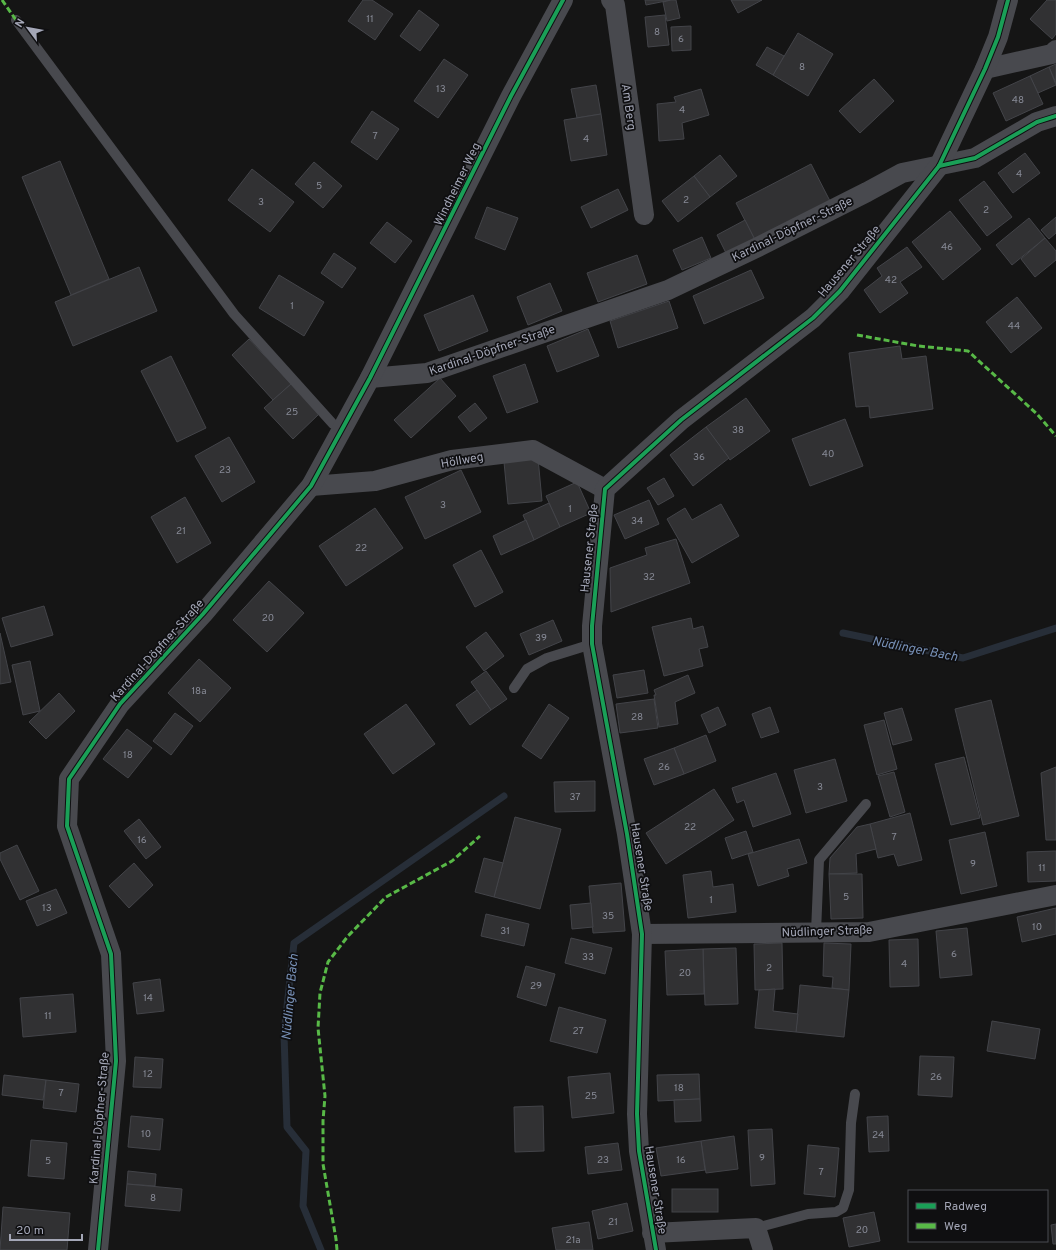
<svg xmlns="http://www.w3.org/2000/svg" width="1056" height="1250" font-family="Overpass,sans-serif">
<rect width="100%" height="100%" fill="#151515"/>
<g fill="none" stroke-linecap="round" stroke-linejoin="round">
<g stroke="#272e38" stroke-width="7">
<polyline points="843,633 963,658 1056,628"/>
<polyline points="321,1250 303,1206 306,1151 287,1127 284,1034 294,943 504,796"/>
</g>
</g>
<g fill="#313133" stroke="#434449">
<polygon points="363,0 372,0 393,14 375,40 348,21"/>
<polygon points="645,0 671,0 646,5"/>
<polygon points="671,0 676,0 680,18 667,21 663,2"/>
<polygon points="731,0 762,0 738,13"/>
<polygon points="1047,0 1056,0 1056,34 1052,39 1030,19"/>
<polygon points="419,10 439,25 420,51 400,36"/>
<polygon points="665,15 669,45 648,47 645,17"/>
<polygon points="691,26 691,50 672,51 671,27"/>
<polygon points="798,33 833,54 808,96 773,75"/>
<polygon points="767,47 784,56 773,75 756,65"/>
<polygon points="444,59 468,75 438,118 414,101"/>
<polygon points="1056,64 1056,83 1049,67"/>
<polygon points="1049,67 1056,85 1038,93 1030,76"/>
<polygon points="1030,76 1043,104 1006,121 993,93"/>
<polygon points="874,79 894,101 860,133 839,111"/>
<polygon points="596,85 601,114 577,118 571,89"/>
<polygon points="701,89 709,115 682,123 684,139 659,141 657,104 676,102 674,97"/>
<polygon points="372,111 399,129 377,160 351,142"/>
<polygon points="601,114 607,155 571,161 564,120"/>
<polygon points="1025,153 1040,173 1013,193 998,173"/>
<polygon points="720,155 737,176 710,197 694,176"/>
<polygon points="60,161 109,279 71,295 22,177"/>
<polygon points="314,162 342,186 323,208 295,184"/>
<polygon points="811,164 830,201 755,240 736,203"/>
<polygon points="252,169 294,202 270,232 228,200"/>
<polygon points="694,176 710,197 678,222 662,201"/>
<polygon points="984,181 1012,217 987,236 959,200"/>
<polygon points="618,189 628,210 591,228 581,207"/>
<polygon points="487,207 518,218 505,250 475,238"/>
<polygon points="950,211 981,249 943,280 912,242"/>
<polygon points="1056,217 1056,233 1049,239 1041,230"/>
<polygon points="1029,218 1045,238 1012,265 996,245"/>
<polygon points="745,220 755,240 727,255 717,235"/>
<polygon points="387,222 412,241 395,263 370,243"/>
<polygon points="702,237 711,258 682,270 673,250"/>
<polygon points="1045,238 1056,251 1056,260 1035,277 1021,259"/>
<polygon points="907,247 922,267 900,282 908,293 880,313 864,290 882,276 877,268"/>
<polygon points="334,253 356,268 342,288 321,273"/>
<polygon points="637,255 647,284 598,302 587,273"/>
<polygon points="139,267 157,311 73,346 55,302"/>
<polygon points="751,270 764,298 704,324 693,296"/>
<polygon points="279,275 324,302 304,336 259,308"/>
<polygon points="550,283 562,311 528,325 517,297"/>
<polygon points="473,295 488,331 439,351 424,315"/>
<polygon points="1017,297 1042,328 1011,353 986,322"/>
<polygon points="669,301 678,328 618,348 610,321"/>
<polygon points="588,329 599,356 557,372 547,346"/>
<polygon points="249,339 291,384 273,400 232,355"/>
<polygon points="900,346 902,359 926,356 933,409 870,418 869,406 856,407 849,353"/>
<polygon points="171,356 206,428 177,442 141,371"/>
<polygon points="525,364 538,402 507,413 493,376"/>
<polygon points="440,378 456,396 411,438 394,420"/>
<polygon points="291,384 319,414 293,439 264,408"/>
<polygon points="746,398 770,431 730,460 706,427"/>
<polygon points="475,403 487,418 470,432 458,417"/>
<polygon points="845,419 863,466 810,486 792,439"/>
<polygon points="706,427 729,458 693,486 670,455"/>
<polygon points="229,437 255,482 222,502 195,456"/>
<polygon points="538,458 542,501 508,504 504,462"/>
<polygon points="461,470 481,512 425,539 405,497"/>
<polygon points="664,478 674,496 658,505 647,488"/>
<polygon points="577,482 591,513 560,527 546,496"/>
<polygon points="185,497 211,543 177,563 151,517"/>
<polygon points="649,500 659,524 625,539 614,515"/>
<polygon points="549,503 560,527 534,540 523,515"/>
<polygon points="721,504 739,536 692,563 667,519 685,508 692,520"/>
<polygon points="375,508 403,548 346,586 319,546"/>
<polygon points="526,520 534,540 501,555 493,536"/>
<polygon points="676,539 690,583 611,612 610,568 647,555 645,548"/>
<polygon points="481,550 503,592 475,607 453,565"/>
<polygon points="269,581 304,613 267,652 233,620"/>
<polygon points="44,606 53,635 11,647 2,618"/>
<polygon points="691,618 693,629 703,626 708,647 699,649 703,666 664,676 652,627"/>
<polygon points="553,620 562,641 529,655 520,634"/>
<polygon points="486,632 504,656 484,671 466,647"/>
<polygon points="0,633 11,682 0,684"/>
<polygon points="199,659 231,688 200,722 168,693"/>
<polygon points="30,661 40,711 23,715 12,665"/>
<polygon points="644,670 648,693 617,698 613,675"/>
<polygon points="486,671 507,699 491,710 471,682"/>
<polygon points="688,675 695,693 675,702 678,724 659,727 654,695 656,695 654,690"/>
<polygon points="477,690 491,710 470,725 456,705"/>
<polygon points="59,693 75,711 46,739 29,722"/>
<polygon points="654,699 658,728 620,733 616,704"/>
<polygon points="991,700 1019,816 983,825 955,709"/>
<polygon points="406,704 435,744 393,774 364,734"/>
<polygon points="549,704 569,718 541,759 522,746"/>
<polygon points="718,707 726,725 709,733 701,715"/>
<polygon points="770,707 779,732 761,738 752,714"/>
<polygon points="902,708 912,740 893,745 884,713"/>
<polygon points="175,713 193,726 171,755 153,741"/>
<polygon points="884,720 897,769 877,775 864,725"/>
<polygon points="127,729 152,748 128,778 103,759"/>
<polygon points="706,735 716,761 684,774 674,748"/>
<polygon points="674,748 684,774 654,785 644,759"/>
<polygon points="964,757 980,818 951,825 935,764"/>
<polygon points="835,759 847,801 806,813 794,770"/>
<polygon points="1056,767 1056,840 1046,840 1041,773"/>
<polygon points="894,772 905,812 890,817 878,776"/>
<polygon points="776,773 791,814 753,827 744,800 737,803 732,788"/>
<polygon points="595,781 595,811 555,812 554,782"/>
<polygon points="714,789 734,820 666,864 646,833"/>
<polygon points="910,813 922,860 898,866 894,854 878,858 870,824"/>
<polygon points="515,817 561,829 540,909 494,897"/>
<polygon points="139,819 161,847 146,859 124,831"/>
<polygon points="870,824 876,849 856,854 857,873 829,874 830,858 857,827"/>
<polygon points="746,831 753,852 732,859 725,838"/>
<polygon points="985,832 997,886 961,894 949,840"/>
<polygon points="799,839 807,863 787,869 789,876 758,886 748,854"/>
<polygon points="17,845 39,891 20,900 0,859 0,853"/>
<polygon points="1056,851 1056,881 1028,882 1027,852"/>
<polygon points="484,858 503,863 494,897 475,892"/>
<polygon points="134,863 153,885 129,908 109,886"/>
<polygon points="711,871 713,887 733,884 736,912 688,918 683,875"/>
<polygon points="829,874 862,874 863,918 831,919"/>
<polygon points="621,883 625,931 593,933 589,886"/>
<polygon points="56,889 67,913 37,926 26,901"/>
<polygon points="591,903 593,927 572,929 570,905"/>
<polygon points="1056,908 1056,934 1022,942 1017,917"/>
<polygon points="486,914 529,924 524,946 481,936"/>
<polygon points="967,928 972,975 940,978 936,931"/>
<polygon points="571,938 612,948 605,974 565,963"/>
<polygon points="918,939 919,986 890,987 889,940"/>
<polygon points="782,943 783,989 755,990 754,944"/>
<polygon points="824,943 851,944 849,990 832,988 833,977 823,976"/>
<polygon points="736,948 738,1004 705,1005 703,949"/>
<polygon points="703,949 704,994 667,995 665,951"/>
<polygon points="526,966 555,974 546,1006 517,997"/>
<polygon points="160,979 164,1011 137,1014 133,983"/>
<polygon points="800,985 849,990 844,1037 796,1032"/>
<polygon points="775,989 773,1011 798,1014 796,1032 755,1028 759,990"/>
<polygon points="73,994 76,1032 23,1037 20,998"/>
<polygon points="559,1007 606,1020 597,1053 550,1041"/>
<polygon points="992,1021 1040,1029 1035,1059 987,1051"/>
<polygon points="920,1056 954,1057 952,1097 918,1095"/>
<polygon points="135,1057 163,1059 161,1088 133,1087"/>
<polygon points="610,1073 614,1113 572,1118 568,1077"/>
<polygon points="699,1074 700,1099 658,1101 657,1075"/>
<polygon points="4,1075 46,1080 43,1100 2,1095"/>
<polygon points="46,1080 79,1084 76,1112 43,1108"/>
<polygon points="700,1099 701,1121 675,1122 674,1100"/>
<polygon points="543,1106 544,1151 515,1152 514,1107"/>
<polygon points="131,1116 163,1119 160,1150 128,1147"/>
<polygon points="888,1116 889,1151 869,1152 867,1117"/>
<polygon points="772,1129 775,1184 751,1186 748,1130"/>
<polygon points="734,1136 738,1169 706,1173 701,1141"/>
<polygon points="31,1140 67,1143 64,1179 28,1176"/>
<polygon points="701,1141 705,1170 661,1176 656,1148"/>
<polygon points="618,1143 622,1170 588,1174 585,1147"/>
<polygon points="808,1145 839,1148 835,1197 804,1194"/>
<polygon points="128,1171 156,1174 155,1186 127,1184"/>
<polygon points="127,1184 182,1189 180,1211 125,1206"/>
<rect x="672" y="1189" width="46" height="23"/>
<polygon points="627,1203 633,1231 598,1239 592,1211"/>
<polygon points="3,1207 70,1213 67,1250 0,1250"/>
<polygon points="874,1212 880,1241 849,1247 843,1218"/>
<polygon points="589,1222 593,1250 556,1250 552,1228"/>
<polygon points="1056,1224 1056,1244 1053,1244 1051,1225"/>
</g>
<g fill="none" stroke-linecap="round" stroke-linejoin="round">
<g stroke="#48494e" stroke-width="10">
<polyline points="16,20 234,314 333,424 342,429"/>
<polyline points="514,688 527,669 547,658 592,644"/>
<polyline points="816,932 819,860 866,804"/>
<polyline points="756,1228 808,1214 836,1212 843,1208 849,1190 851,1123 855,1094"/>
</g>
<g stroke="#48494e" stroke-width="20">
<polyline points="611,0 615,5 644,215"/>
<polyline points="985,69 1052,54 1056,50"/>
<polyline points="370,378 427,373 668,290 760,246 867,192 902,173 975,158 1037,122 1056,116"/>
<polyline points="311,486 375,481 452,460 533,450 605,489"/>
<polyline points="642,934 869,932 1056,895"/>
<polyline points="652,1233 756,1228 763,1250"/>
<polyline points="98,1250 116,1061 111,954 67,826 69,779 120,704 203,614 311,486 370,378 511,96 563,0"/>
<polyline points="656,1250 639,1151 637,1114 642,934 627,834 592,644 592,626 605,489 681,420 813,318 840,291 939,166 985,69 998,37 1008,0"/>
</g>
<g stroke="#58b947" stroke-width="3" stroke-dasharray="6 3" stroke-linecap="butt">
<polyline points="2,0 16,20"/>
<polyline points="857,335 918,346 968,351 1037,414 1056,436"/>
<polyline points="337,1250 336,1239 323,1164 323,1121 325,1096 318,1028 320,993 328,962 348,936 386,897 452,861 480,836"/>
</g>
<g stroke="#0f0f11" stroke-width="6">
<g id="cycleway">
<polyline points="939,166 975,158 1037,122 1056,116"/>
<polyline points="98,1250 116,1061 111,954 67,826 69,779 120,704 203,614 311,486 370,378 511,96 563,0"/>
<polyline points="656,1250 639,1151 637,1114 642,934 627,834 592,644 592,626 605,489 681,420 813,318 840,291 939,166 985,69 998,37 1008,0"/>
</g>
</g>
<use href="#cycleway" stroke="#1a9f57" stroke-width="4"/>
</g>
<g text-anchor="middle" stroke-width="3.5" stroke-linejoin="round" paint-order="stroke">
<g font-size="10" fill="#878a96">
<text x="370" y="22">11</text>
<text x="657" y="35">8</text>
<text x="681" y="42">6</text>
<text x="802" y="70">8</text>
<text x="441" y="92">13</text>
<text x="1018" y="103">48</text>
<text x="682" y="113">4</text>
<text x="375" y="139">7</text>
<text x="586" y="142">4</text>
<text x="1019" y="177">4</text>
<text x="319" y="189">5</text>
<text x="686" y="203">2</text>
<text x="261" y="205">3</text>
<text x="986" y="213">2</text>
<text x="947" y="250">46</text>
<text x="891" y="283">42</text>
<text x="292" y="309">1</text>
<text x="1014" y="329">44</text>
<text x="292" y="415">25</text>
<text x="738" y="433">38</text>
<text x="828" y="457">40</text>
<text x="699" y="460">36</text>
<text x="225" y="473">23</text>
<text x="443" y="508">3</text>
<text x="570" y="512">1</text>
<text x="637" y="524">34</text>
<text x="181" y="534">21</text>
<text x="361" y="551">22</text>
<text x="649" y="580">32</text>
<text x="268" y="621">20</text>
<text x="541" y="641">39</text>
<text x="199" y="694">18a</text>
<text x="637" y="720">28</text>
<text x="128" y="758">18</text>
<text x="664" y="770">26</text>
<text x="820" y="790">3</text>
<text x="575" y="800">37</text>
<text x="690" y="830">22</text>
<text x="894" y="840">7</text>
<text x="142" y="843">16</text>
<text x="973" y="867">9</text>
<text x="1042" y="871">11</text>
<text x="846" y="900">5</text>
<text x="711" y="903">1</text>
<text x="47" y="911">13</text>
<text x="608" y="919">35</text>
<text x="1037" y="930">10</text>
<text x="505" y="934">31</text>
<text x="954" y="957">6</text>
<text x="588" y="960">33</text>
<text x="904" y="967">4</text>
<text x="769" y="971">2</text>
<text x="685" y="976">20</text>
<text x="536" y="989">29</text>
<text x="148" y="1001">14</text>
<text x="48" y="1019">11</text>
<text x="578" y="1034">27</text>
<text x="148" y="1077">12</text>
<text x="936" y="1080">26</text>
<text x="679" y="1091">18</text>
<text x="61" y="1096">7</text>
<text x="591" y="1099">25</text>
<text x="146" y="1137">10</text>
<text x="878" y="1138">24</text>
<text x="762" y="1161">9</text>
<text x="603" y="1163">23</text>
<text x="681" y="1163">16</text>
<text x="48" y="1164">5</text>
<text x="821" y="1175">7</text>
<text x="153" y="1201">8</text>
<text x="613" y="1225">21</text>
<text x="862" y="1233">20</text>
<text x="573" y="1243">21a</text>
</g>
<g font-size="12" fill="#a4a7b7" stroke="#0f0f11">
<text transform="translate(629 107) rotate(82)" y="4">Am Berg</text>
<text transform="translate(457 184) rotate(-64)" y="4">Windheimer Weg</text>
<text transform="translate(792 229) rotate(-26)" y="4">Kardinal-Döpfner-Straße</text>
<text transform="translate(849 261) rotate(-50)" y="4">Hausener Straße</text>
<text transform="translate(492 350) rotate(-19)" y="4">Kardinal-Döpfner-Straße</text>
<text transform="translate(462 460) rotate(-10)" y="4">Höllweg</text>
<text transform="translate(589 548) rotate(-84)" y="4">Hausener Straße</text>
<text transform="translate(157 650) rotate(-48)" y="4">Kardinal-Döpfner-Straße</text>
<text transform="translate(642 867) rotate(81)" y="4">Hausener Straße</text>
<text transform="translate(827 931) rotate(-2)" y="4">Nüdlinger Straße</text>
<text transform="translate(99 1118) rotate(-85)" y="4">Kardinal-Döpfner-Straße</text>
<text transform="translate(656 1190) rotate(81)" y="4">Hausener Straße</text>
</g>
<g font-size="13" font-style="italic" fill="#7790b6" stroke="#0f0f11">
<text transform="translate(915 648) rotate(11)" y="5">Nüdlinger Bach</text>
<text transform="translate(289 997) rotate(-85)" y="5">Nüdlinger Bach</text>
</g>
</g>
<rect x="908" y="1190" width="140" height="52" fill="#0f0f11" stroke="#4b4c53"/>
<rect x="916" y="1203" width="20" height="6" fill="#1a9f57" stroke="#4b4c53"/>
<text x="944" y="1210" font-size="12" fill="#a4a7b7">Radweg</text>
<rect x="916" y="1223" width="20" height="6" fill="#58b947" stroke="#4b4c53"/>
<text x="944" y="1230" font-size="12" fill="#a4a7b7">Weg</text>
<g transform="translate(28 28) rotate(302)" stroke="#0f0f11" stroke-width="3" paint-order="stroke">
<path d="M0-3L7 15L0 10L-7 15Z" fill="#a4a7b7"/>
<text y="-6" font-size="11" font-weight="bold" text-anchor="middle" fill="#a4a7b7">N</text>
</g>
<path d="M10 1234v6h72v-6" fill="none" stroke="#a4a7b7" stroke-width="2"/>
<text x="16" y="1234" font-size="12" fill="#a4a7b7" stroke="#0f0f11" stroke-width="3" paint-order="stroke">20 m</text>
</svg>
